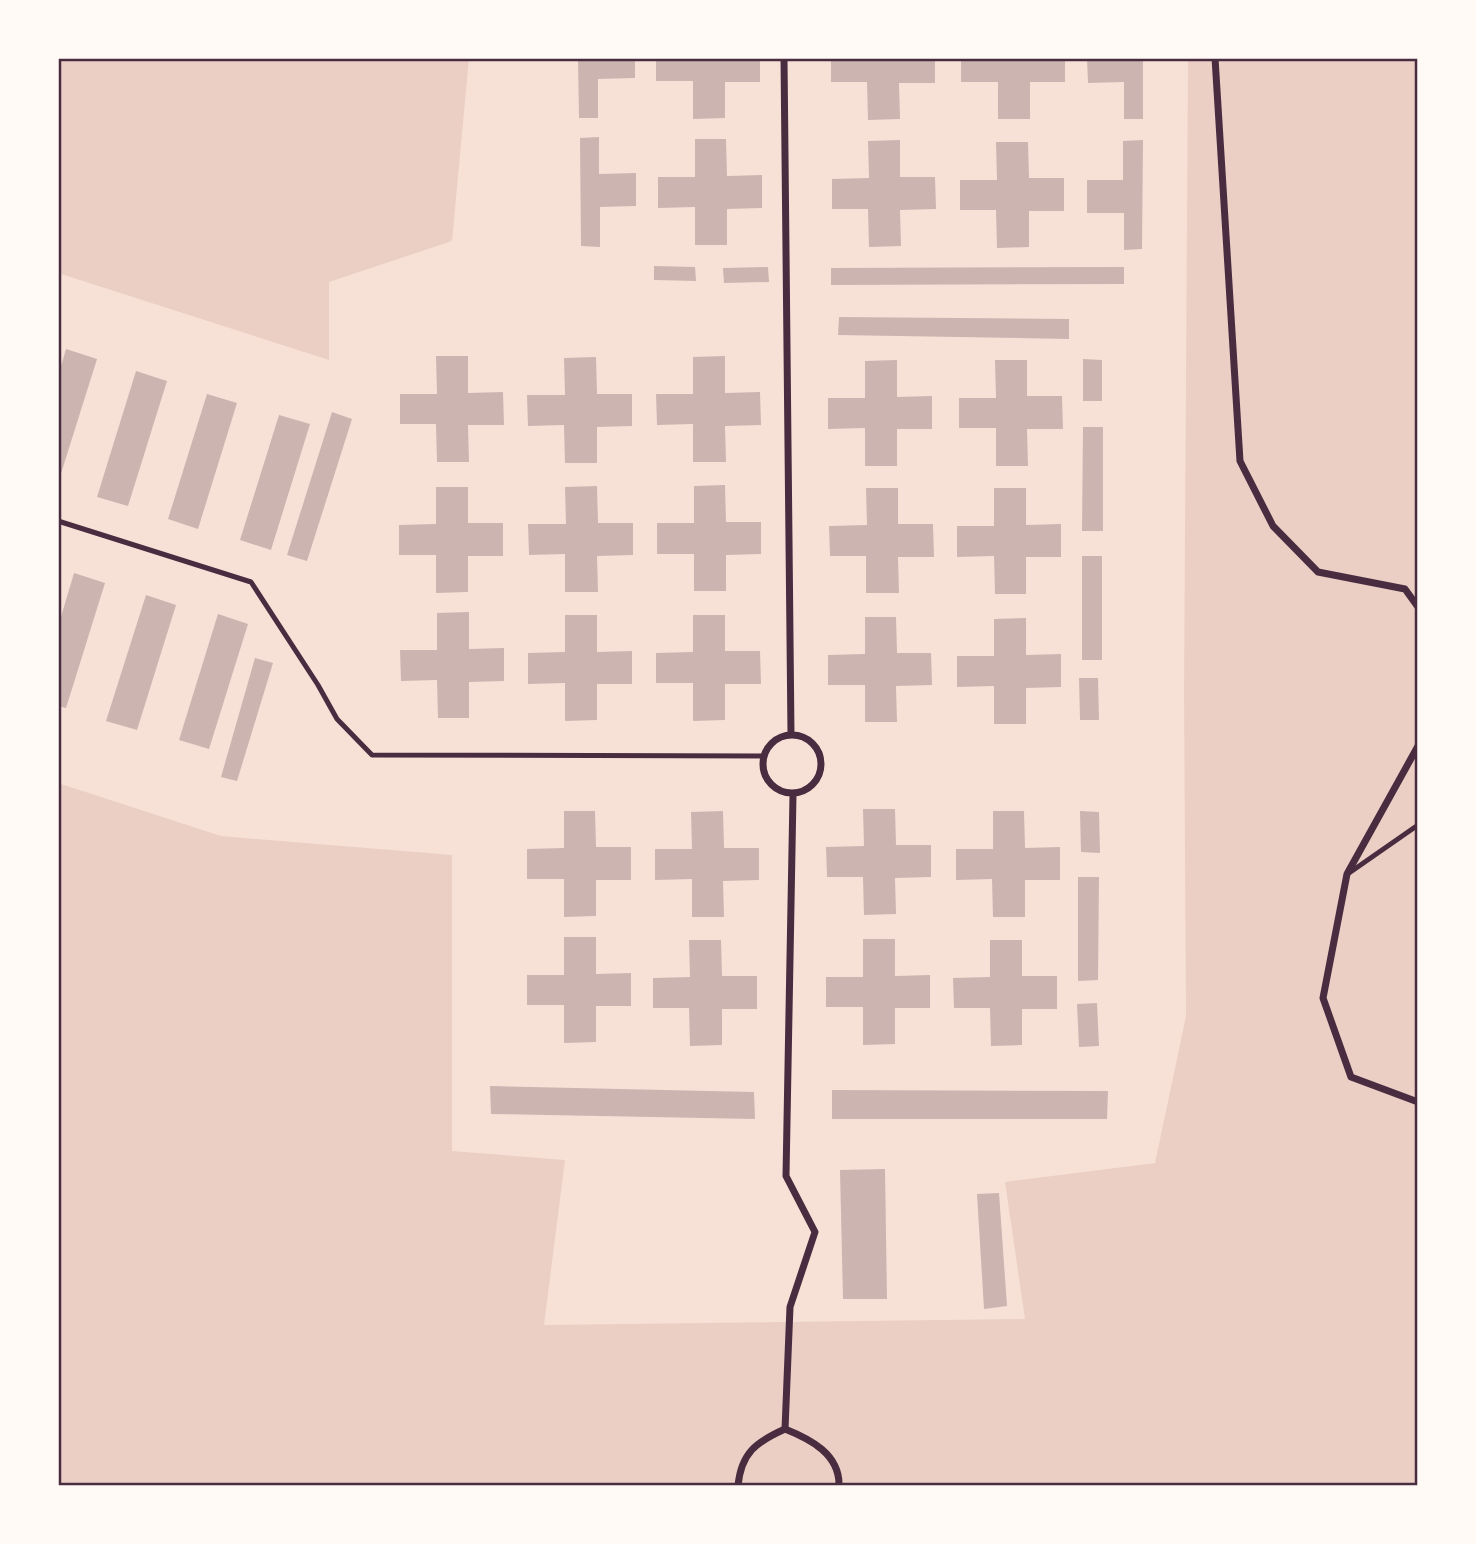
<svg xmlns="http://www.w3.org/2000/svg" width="1476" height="1544" font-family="Helvetica,sans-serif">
<rect width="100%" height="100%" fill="#f7e1d7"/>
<g fill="#ebcfc5">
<polygon points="58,58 469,58 452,241 329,282 329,360 58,273"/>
<polygon points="1188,58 1418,58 1418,1486 58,1486 58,783 221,836 452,855 452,1151 565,1160 544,1325 1025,1319 1005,1182 1155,1163 1186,1016 1184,693"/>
</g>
<g fill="#ccb4b1">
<polygon points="578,58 635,58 635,78 598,79 598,118 579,118"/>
<polygon points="656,58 760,58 760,82 725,82 725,118 693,119 693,81 656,81"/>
<polygon points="831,58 935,58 935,83 899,83 900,119 868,120 867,82 831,82"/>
<polygon points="961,58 1065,58 1065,82 1030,82 1030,119 998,119 998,82 961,82"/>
<polygon points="1087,58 1143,58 1143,119 1124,119 1124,82 1088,83"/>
<polygon points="599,137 599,174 636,173 636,206 600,207 600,247 581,246 580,138"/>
<polygon points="695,139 726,139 727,176 762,175 762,208 727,209 727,245 695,245 695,207 658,208 658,177 695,177"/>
<polygon points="900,140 900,177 935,177 936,209 900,210 901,246 869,247 868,209 832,209 832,179 869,178 868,141"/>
<polygon points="1143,140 1142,249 1124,250 1124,213 1087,213 1087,180 1123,180 1123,141"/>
<polygon points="996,142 1028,142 1029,178 1064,178 1064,211 1029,211 1029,247 997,248 996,210 960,210 960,180 997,180"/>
<polygon points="654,266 695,267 696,281 654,280"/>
<polygon points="768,267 769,282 724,283 723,268"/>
<polygon points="1124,267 1124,284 831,285 831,268"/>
<polygon points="839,317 1069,319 1069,339 838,335"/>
<polygon points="66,349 97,359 58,483 58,377"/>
<polygon points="436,356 468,356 468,393 503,392 504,425 468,425 469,462 437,462 436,424 400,424 400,394 437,394"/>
<polygon points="725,356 725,393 760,392 761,425 725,426 726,462 693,462 693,424 657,425 656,394 693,394 693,357"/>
<polygon points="596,357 597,394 632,394 632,426 597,427 597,463 565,463 564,425 528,426 527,395 565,395 564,358"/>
<polygon points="1083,359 1102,360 1102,401 1083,401"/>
<polygon points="897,360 897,397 932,396 932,429 897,429 897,466 865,466 865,428 828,429 828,398 865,398 865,361"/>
<polygon points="995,360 1027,360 1027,396 1062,396 1063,429 1027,429 1028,466 996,466 996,428 959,428 959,398 996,398"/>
<polygon points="136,371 167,381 128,506 97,497"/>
<polygon points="207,394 237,403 198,529 168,519"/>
<polygon points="332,412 352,419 307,561 287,555"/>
<polygon points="279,415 310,424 271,550 240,540"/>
<polygon points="1083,427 1103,427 1103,531 1082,531"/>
<polygon points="725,485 726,522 761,522 761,554 726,555 726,591 694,591 694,554 657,554 657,523 694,523 694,486"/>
<polygon points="597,486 598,523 633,523 633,555 597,556 598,592 565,592 565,554 529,555 528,524 566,524 565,487"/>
<polygon points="436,487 468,487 468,523 503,523 503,556 468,556 468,592 436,593 436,555 399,555 399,525 436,524"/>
<polygon points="866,488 898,488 898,524 933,524 934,557 898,557 899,593 866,593 866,556 830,556 829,526 867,525"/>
<polygon points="994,488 1026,488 1026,525 1061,524 1061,557 1026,557 1026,594 995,594 994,556 957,557 957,526 994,526"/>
<rect x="1082" y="556" width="20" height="104"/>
<polygon points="74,573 105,583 66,708 58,706 58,627"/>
<polygon points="146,595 176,605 137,730 106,721"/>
<polygon points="469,612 469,649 504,648 504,681 469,682 469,718 438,718 437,680 401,681 400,650 437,650 437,613"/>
<polygon points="218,614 248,624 209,749 179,740"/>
<polygon points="565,615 597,615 597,652 632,651 632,684 597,684 597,720 565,721 565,683 528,684 528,653 565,652"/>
<polygon points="693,615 725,615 725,651 760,651 761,684 725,684 725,720 693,721 693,683 656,683 656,653 693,652"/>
<polygon points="865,617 896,617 897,653 931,653 932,685 896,686 897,722 865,722 865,685 828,685 828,655 865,654"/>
<polygon points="1026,618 1026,655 1061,654 1061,687 1026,688 1026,724 994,724 994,686 957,687 957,656 994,656 994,619"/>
<polygon points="255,658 273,663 237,781 221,777"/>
<polygon points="1079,678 1098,678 1099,720 1080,720"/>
<polygon points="863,809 895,809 896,845 931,845 931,877 895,878 896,914 864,915 863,877 827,877 826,847 864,846"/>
<polygon points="564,811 595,811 596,847 631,847 631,880 596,880 596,916 564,917 564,879 527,879 527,849 564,848"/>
<polygon points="723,811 724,848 759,848 759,880 723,881 724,917 692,917 692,879 655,880 655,849 692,849 691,812"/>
<polygon points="993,811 1024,811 1025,848 1060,847 1060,880 1025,880 1025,917 993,917 992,879 956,880 956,849 993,849"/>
<polygon points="1080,811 1099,812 1100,853 1081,852"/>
<polygon points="1078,877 1099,877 1098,980 1078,981"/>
<polygon points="564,937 596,937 596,974 631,973 631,1006 596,1006 596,1042 564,1043 564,1005 527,1005 527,975 564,975"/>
<polygon points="863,939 895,939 895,976 930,975 930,1008 895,1008 895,1044 863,1045 863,1007 826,1007 826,977 863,977"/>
<polygon points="689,940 721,940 722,976 757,976 757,1009 722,1009 722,1045 690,1046 689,1008 653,1008 653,978 690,977"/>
<polygon points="990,940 1022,940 1022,976 1057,976 1057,1009 1022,1009 1022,1045 991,1046 990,1008 954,1008 953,978 990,977"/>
<polygon points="1097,1003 1099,1046 1079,1047 1077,1004"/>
<polygon points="490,1086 754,1092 755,1119 491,1114"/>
<polygon points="832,1090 1108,1091 1107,1119 832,1119"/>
<polygon points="885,1169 887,1299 843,1299 840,1170"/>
<polygon points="999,1193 1007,1306 984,1309 977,1194"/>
</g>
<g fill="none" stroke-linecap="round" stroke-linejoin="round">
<g stroke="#4a2c40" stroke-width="5">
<polyline points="58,521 251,582 318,685 337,719 372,755 763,756"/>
<polyline points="1349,873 1418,825"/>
</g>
<g stroke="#4a2c40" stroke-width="7">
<polyline points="784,58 791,734"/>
<polyline points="1215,58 1240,461 1273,526 1318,572 1405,589 1418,607"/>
<circle cx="792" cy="764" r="29"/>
<polyline points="1418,746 1347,874 1323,998 1351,1077 1418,1102"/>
<polyline points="785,1429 790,1307 815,1232 786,1176 793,795"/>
<path d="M738,1486c3,-33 18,-44 47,-57 25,10 55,25 54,57"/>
</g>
</g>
<rect width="1476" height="1544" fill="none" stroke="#fffaf5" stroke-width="119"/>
<rect x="60" y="60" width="1356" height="1424" fill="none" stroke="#4a2c40" stroke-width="2.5"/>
</svg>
